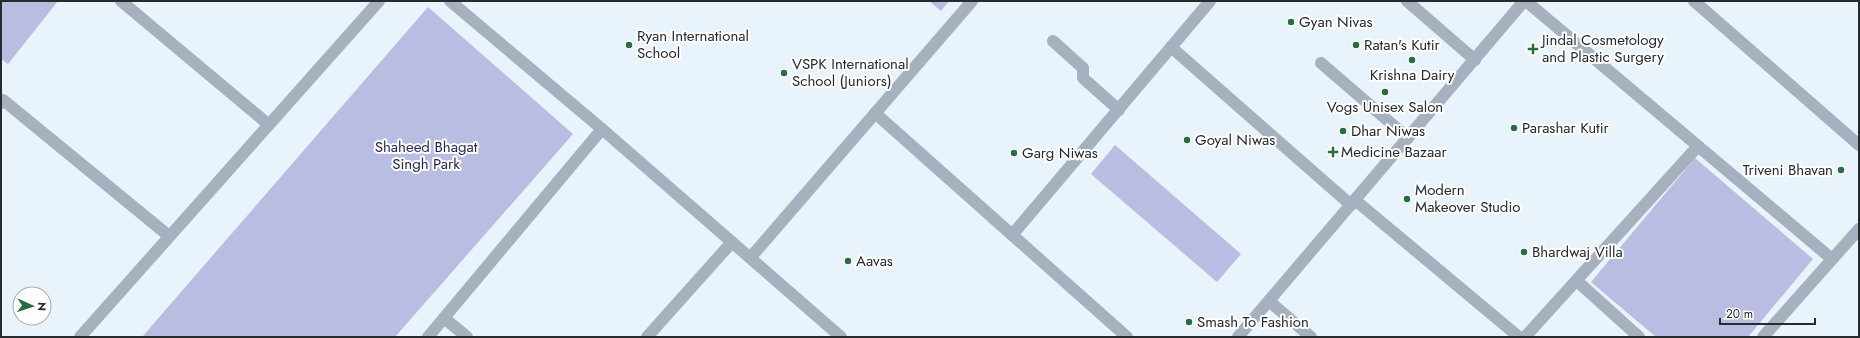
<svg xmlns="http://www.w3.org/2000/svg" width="1860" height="338" font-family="Jost,sans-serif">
<rect width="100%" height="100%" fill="#e8f3fc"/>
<g fill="#b8bde1">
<polygon points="1,1 58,1 8,64 1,59"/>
<polygon points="929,1 949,1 941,11"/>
<polygon points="428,7 573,134 395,337 142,337"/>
<polygon points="1115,145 1241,254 1217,282 1091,174"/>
<polygon points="1695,158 1813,259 1748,337 1656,337 1591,282"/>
</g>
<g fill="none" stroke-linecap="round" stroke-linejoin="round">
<g stroke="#a7b0bf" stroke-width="12">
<polyline points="121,1 268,124"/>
<polyline points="450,1 602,129 841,337"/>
<polyline points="1407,1 1475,60"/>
<polyline points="1526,1 1832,259"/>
<polyline points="1694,1 1859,145"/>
<polyline points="1053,41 1083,68 1083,78 1119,110"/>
<polyline points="1171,47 1351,205"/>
<polyline points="1321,63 1408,138"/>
<polyline points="1,103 3,100 169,236"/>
<polyline points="875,113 1127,337"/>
<polyline points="1355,200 1519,337"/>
<polyline points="1012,235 1210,1"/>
<polyline points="751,257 972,1"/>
<polyline points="1577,281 1639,337"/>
<polyline points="1269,301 1311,337"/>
<polyline points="444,318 467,337"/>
<polyline points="80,337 379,1"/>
<polyline points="428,337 602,129"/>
<polyline points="647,337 732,242"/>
<polyline points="1238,337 1524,1"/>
<polyline points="1525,337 1698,146"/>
<polyline points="1763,337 1859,229"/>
</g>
</g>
<g fill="#266f3c" stroke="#fefefe" stroke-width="1.5">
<circle cx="1291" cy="22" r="4"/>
<circle cx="629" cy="45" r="4"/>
<circle cx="1356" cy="45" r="4"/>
<path d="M1531 43h4v4h4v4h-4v4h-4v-4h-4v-4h4z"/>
<circle cx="1412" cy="60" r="4"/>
<circle cx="784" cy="73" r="4"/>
<circle cx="1385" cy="92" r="4"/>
<circle cx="1514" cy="128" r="4"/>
<circle cx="1343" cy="131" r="4"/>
<circle cx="1187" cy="140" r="4"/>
<path d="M1331 146h4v4h4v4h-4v4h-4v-4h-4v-4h4z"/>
<circle cx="1014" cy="153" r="4"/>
<circle cx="1841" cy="170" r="4"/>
<circle cx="1407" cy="199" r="4"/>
<circle cx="1524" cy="252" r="4"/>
<circle cx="848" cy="261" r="4"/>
<circle cx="1189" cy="322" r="4"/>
</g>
<g text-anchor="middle" stroke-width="4" stroke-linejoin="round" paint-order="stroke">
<g font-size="15" fill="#272b2e" stroke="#fefefe" text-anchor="start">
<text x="1299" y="27">Gyan Nivas</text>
<text x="637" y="41">Ryan International<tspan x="637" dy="17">School</tspan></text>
<text x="1542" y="45">Jindal Cosmetology<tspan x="1542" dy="17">and Plastic Surgery</tspan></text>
<text x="1364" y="50">Ratan's Kutir</text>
<text x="792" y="69">VSPK International<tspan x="792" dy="17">School (Juniors)</tspan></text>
<text x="1412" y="80" text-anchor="middle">Krishna Dairy</text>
<text x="1385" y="112" text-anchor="middle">Vogs Unisex Salon</text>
<text x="1522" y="133">Parashar Kutir</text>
<text x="1351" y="136">Dhar Niwas</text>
<text x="1195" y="145">Goyal Niwas</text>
<text x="1341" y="157">Medicine Bazaar</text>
<text x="1022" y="158">Garg Niwas</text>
<text x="1833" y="175" text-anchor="end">Triveni Bhavan</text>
<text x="1415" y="195">Modern<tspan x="1415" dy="17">Makeover Studio</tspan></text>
<text x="1532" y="257">Bhardwaj Villa</text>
<text x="856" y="266">Aavas</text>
<text x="1197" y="327">Smash To Fashion</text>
</g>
<g font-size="15" fill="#262756" stroke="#fefefe">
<text x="426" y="152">Shaheed Bhagat<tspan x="426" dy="17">Singh Park</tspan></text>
</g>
</g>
<rect width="1860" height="338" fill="none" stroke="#272b2e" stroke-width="4"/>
<g transform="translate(32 306) rotate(93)"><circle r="19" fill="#fefefe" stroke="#a8aaab"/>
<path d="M0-3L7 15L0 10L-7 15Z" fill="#266f3c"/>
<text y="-6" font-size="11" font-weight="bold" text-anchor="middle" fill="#272b2e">N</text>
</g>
<path d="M1720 318v6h95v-6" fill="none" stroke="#272b2e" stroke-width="2"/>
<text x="1726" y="318" font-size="12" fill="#272b2e" stroke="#fefefe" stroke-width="3" paint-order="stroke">20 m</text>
</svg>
